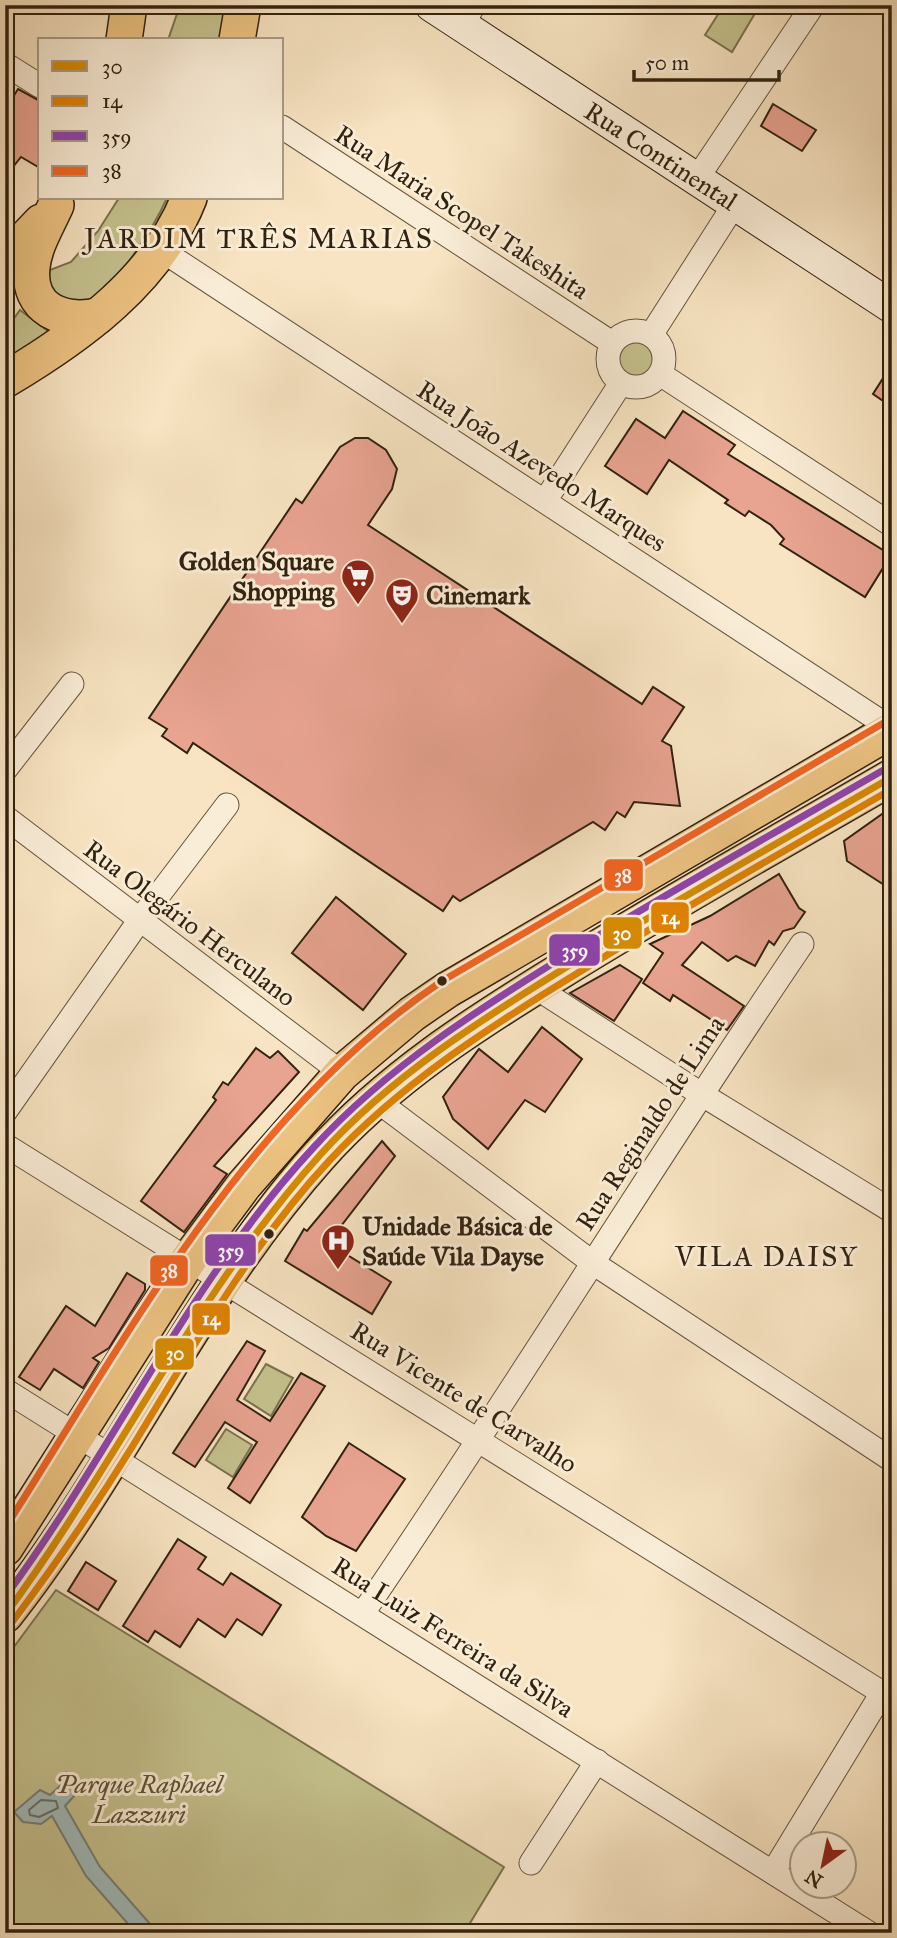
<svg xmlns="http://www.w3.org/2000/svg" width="897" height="1938" font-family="'IM FELL Great Primer',serif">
<rect width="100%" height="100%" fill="#f8e4c2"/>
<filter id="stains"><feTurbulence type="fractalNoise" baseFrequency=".00286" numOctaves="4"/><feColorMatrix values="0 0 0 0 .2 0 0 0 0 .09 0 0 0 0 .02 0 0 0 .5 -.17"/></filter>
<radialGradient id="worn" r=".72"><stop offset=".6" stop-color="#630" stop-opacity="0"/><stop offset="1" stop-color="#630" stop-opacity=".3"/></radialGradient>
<g fill="#c5c28e" stroke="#7b724e" stroke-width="2">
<polygon points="180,5 226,5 219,40 168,40"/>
<polygon points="724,5 760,5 732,52 705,35"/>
<path d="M119,198h48c-11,25 -55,98 -83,105 -11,2 -21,-5 -30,-9l-6,-15 2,-9 21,-8 27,-31z"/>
<polygon points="20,310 57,338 5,370 5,331"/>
<circle cx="636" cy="358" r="22"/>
<polygon points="266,1364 293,1378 271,1416 244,1399"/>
<polygon points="226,1429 252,1445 233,1477 206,1460"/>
<polygon points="56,1590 504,1867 464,1933 5,1933 5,1659"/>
</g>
<polygon fill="#a0bcbc" stroke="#747e77" stroke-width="2" points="66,1773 75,1795 65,1806 100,1867 158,1933 136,1933 86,1876 52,1816 41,1824 23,1822 14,1812 40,1790 50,1795 60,1786"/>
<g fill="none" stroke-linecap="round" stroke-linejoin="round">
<polygon stroke="#686f66" stroke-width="2" points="41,1800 56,1801 58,1808 39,1817 30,1815 29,1810"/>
</g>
<g fill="#e8a391" stroke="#31220f" stroke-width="2">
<polygon points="18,89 40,101 40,168 21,157 5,177 5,110"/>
<polygon points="773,104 816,130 802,151 761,126"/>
<polygon points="892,364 892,407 873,394"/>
<polygon points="683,411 735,445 728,454 891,555 865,597 780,544 784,539 771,525 749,511 745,516 725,503 728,500 669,460 647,494 605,466 636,419 665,438"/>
<polygon points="355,438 368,438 386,450 397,469 392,489 368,525 642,704 653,687 684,707 662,741 671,746 680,806 634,802 625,817 617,812 605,830 593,822 460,901 453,896 443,911 193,743 187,753 162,736 167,729 149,718 296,499 302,503 340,447"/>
<polygon points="892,807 892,890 847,861 844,841"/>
<polygon points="779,874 799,908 805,912 794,928 783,931 774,945 769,941 755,966 736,956 728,961 702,942 682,965 744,1006 727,1030 673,995 670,1001 643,983 663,953 650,944 710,916"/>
<polygon points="336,897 406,954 363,1010 292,953"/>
<polygon points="620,965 642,979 614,1021 570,993"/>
<polygon points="542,1027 582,1059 545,1112 525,1100 488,1149 453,1119 443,1097 479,1049 508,1072"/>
<polygon points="256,1048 270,1058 278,1051 299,1072 214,1166 227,1174 184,1232 141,1201 216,1100 213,1097 223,1082 228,1085"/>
<polygon points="382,1141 395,1156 328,1243 391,1282 372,1314 285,1261 304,1229 307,1231"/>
<polygon points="127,1273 145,1284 145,1290 109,1348 93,1358 99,1362 83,1388 54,1369 40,1390 19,1377 66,1306 95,1326"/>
<polygon points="247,1341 265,1351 237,1400 270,1421 301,1373 325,1386 250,1503 228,1488 257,1442 225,1422 195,1467 173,1453"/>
<polygon points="349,1443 405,1479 356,1551 326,1536 302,1517"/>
<polygon points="178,1539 206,1557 198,1569 223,1585 231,1573 281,1605 262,1635 237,1619 225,1637 198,1619 180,1647 155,1631 148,1642 123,1626"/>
<polygon points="86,1562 116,1581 98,1610 68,1591"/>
</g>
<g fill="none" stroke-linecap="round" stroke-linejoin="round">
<g stroke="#63523c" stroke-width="25">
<g id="street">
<polyline points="462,25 474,5"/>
<polyline points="5,64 40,86"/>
<polyline points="282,127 612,343"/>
<polyline points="696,180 813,5"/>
<polyline points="161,250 892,729"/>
<circle cx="636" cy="359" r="28"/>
<polyline points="651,335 734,205"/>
<polyline points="660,374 892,525"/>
<polyline points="545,501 621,383"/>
<polyline points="5,770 72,684"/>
<polyline points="5,817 342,1073"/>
<polyline points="535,987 701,1094 892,1211"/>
<polyline points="376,1100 593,1263 892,1460"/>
<polyline points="5,1112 139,921 227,805"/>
<polyline points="5,1145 892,1699"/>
<polyline points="5,1390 869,1933"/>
<path d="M363,1613c150,-220 289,-448 439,-669"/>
<polyline points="531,1863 597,1761"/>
<polyline points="773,1872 882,1693"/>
</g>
</g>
<g stroke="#31220f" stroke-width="34">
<polyline id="secondary" points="431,5 892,307"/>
</g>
<g stroke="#31220f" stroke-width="38">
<g id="primary">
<polyline points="124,40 129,5"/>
<polyline points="237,40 243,5"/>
<path d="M56,205c-9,20 -22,41 -24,62 -5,43 31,56 66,49"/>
<polyline points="5,260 41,222"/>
<path d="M5,380c74,-44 152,-100 184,-182"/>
<polyline points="5,1548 189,1259 244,1185 342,1073 412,1014 447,990 892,730"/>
<path d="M5,1615c115,-146 190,-320 314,-459 70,-78 155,-132 243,-186 108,-67 220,-129 330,-193"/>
</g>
</g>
<use href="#street" stroke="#faedd7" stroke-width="23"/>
<use href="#secondary" stroke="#faedd7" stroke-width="32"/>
<use href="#primary" stroke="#ecc281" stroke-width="35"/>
<g stroke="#faedd7" stroke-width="12">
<path id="bus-1" d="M5,1615c110,-149 191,-322 315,-460 71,-79 162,-136 253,-192 105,-64 212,-124 319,-186"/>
</g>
<g stroke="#faedd7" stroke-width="12">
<path id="bus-2" d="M13,1621c42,-56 82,-114 119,-174 60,-98 118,-201 197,-286 72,-78 162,-135 252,-190 102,-63 207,-122 311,-182"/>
</g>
<g stroke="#faedd7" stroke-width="12">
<path id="bus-3" d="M5,1597c108,-146 185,-317 309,-450 75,-82 168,-140 262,-198 102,-62 207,-121 311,-181"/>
</g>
<g stroke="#faedd7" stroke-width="12">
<path id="bus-4" d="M5,1528c125,-196 240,-414 437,-547l445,-260"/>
</g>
<use href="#bus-1" stroke="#d68b03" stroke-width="7"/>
<use href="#bus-2" stroke="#e08202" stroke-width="7"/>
<use href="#bus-3" stroke="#8e44ad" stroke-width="7"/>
<use href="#bus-4" stroke="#f26522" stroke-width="7"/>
</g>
<defs>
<g id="supermarket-pin" transform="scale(1.75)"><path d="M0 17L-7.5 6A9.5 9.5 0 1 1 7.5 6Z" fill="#8f2418" stroke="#faedd7"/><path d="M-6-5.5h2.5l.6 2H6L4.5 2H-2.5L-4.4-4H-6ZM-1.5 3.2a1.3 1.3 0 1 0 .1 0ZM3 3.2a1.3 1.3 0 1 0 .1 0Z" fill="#fff"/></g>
<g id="theatre-pin" transform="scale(1.75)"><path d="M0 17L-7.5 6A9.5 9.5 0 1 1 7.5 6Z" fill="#8f2418" stroke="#faedd7"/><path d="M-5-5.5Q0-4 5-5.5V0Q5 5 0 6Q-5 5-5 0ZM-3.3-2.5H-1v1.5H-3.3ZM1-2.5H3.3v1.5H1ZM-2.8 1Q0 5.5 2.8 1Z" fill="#fff"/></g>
<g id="hospital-pin" transform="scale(1.75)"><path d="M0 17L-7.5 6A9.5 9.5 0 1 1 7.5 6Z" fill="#8f2418" stroke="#faedd7"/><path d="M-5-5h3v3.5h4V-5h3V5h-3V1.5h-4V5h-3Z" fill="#fff"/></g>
</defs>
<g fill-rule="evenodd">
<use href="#supermarket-pin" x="358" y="576"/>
<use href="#theatre-pin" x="402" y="595"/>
<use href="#hospital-pin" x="338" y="1241"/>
</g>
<g fill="#31220f" stroke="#faedd7" stroke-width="2.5">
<circle cx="442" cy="981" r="6"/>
<circle cx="269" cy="1234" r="6"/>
</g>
<g text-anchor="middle" stroke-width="6" stroke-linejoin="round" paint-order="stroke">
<g font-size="26" fill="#31220f" stroke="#faedd7">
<text transform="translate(661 156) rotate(33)" y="9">Rua Continental</text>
<text transform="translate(462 212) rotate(33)" y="9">Rua Maria Scopel Takeshita</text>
<text transform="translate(542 466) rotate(33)" y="9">Rua João Azevedo Marques</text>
<text transform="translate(190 923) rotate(37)" y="9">Rua Olegário Herculano</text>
<text transform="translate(650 1123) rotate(-57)" y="9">Rua Reginaldo de Lima</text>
<text transform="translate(464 1397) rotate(32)" y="9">Rua Vicente de Carvalho</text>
<text transform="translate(453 1637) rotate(32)" y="9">Rua Luiz Ferreira da Silva</text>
</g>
<g font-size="26" font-weight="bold" fill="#31220f" stroke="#faedd7" text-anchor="start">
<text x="334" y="570" text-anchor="end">Golden Square<tspan x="334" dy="30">Shopping</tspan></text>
<text x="426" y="604">Cinemark</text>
<text x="362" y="1235">Unidade Básica de<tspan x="362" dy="30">Saúde Vila Dayse</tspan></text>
</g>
<g font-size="26" font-style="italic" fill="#5d5235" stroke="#faedd7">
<text x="139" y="1793">Parque Raphael<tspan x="139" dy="30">Lazzuri</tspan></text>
</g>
<g font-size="28" letter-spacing="2" fill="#31220f" stroke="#faedd7">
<text x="259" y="248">JARDIM TRÊS MARIAS</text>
<text x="767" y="1266">VILA DAISY</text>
</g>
</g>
<g stroke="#faedd7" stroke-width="2.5">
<rect x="603" y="858" width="41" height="34" rx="7" fill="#f26522"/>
<rect x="650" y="901" width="40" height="33" rx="7" fill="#e08202"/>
<rect x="602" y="916" width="41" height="34" rx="7" fill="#d68b03"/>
<rect x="548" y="933" width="53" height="34" rx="7" fill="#8e44ad"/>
<rect x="204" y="1233" width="53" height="34" rx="7" fill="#8e44ad"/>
<rect x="149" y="1254" width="40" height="33" rx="7" fill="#f26522"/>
<rect x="191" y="1302" width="40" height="34" rx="7" fill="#e08202"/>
<rect x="154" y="1337" width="41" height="34" rx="7" fill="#d68b03"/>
</g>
<g font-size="19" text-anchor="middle" font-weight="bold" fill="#fff">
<text x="623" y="882">38</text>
<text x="670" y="924">14</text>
<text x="622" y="940">30</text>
<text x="575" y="957">359</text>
<text x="231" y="1257">359</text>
<text x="169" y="1277">38</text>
<text x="211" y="1325">14</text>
<text x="175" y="1360">30</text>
</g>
<rect width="897" height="1938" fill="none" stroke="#f8e4c2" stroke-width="28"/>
<rect x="7" y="7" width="883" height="1924" fill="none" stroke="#31220f" stroke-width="3.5"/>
<rect x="14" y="14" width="869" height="1910" fill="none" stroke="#31220f" stroke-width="2"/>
<rect x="38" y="38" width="245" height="161" fill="#faedd7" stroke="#aa9c87" stroke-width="2"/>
<rect x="52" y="61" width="35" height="10" fill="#d68b03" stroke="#aa9c87" stroke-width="2"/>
<text x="102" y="74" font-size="21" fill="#31220f">30</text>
<rect x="52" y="96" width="35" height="10" fill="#e08202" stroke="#aa9c87" stroke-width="2"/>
<text x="102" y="108" font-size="21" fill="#31220f">14</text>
<rect x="52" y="131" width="35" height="10" fill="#8e44ad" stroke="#aa9c87" stroke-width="2"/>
<text x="102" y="144" font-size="21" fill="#31220f">359</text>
<rect x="52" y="166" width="35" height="10" fill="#f26522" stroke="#aa9c87" stroke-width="2"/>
<text x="102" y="178" font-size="21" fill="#31220f">38</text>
<g transform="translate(823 1865) rotate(213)"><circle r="33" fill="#faedd7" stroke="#aa9c87" stroke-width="2"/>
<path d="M0-5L12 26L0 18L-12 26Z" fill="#8f2418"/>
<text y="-10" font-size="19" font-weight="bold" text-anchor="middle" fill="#31220f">N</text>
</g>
<path d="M634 70v10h145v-10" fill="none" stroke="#31220f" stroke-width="3.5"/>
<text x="645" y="70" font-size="21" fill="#31220f" stroke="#faedd7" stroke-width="5" paint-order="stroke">50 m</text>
<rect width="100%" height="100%" filter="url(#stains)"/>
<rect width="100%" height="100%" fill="url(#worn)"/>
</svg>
